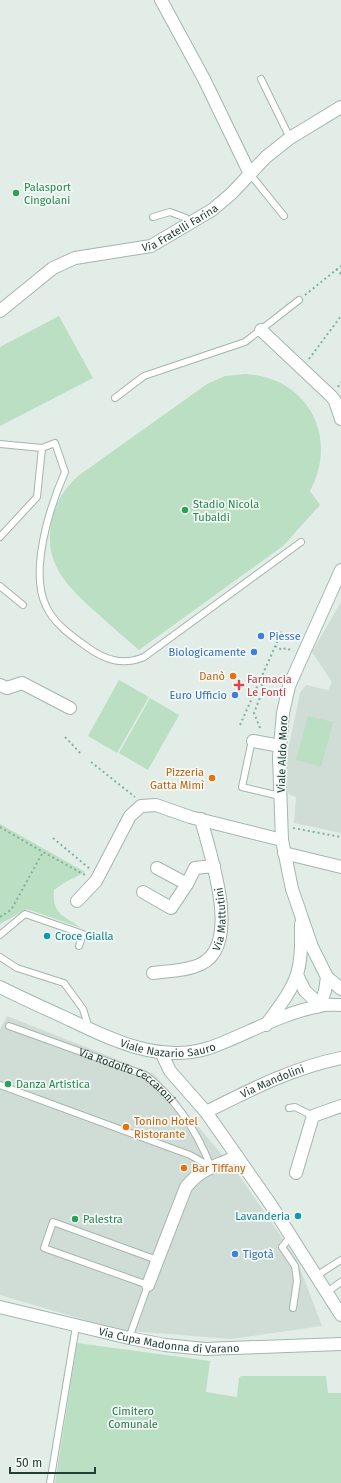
<svg xmlns="http://www.w3.org/2000/svg" width="341" height="1483" font-family="'Fira Sans',sans-serif">
<rect width="100%" height="100%" fill="#e2ede8"/>
<g fill="#d0ddd6">
<polygon points="341,602 341,833 294,823 296,797 288,794 286,760 300,693 306,685 328,690 332,682 312,652"/>
<polygon points="7,1016 154,1074 239,1175 297,1260 322,1326 231,1339 119,1330 0,1295 0,1029"/>
</g>
<g fill="#badfc3">
<polygon points="59,316 93,378 0,426 0,347"/>
<path d="M246,374c62,4 93,63 64,117l10,14 -37,41 -144,104c-14,-12 -28,-24 -41,-36 -30,-27 -56,-50 -46,-94 4,-18 12,-31 26,-44l129,-92 18,-8z"/>
<polygon points="119,680 149,697 117,753 88,736"/>
<polygon points="150,698 179,715 148,770 119,753"/>
<polygon points="308,716 333,722 321,767 296,760"/>
<path d="M0,824l85,48 -21,11 -10,7c-2,24 9,25 27,38l-54,-19 -27,15z"/>
<polygon points="77,1343 210,1361 206,1392 237,1397 239,1378 241,1376 326,1376 328,1393 341,1393 341,1483 55,1483"/>
</g>
<g fill="none" stroke-linecap="round" stroke-linejoin="round">
<g stroke="#a4b5af" stroke-width="8">
<g id="lane">
<polyline points="261,79 290,138"/>
<polyline points="250,174 284,216"/>
<polyline points="153,217 170,212 186,218 188,224"/>
<polyline points="115,398 144,376 245,342 299,300"/>
<path d="M0,444l42,4 13,-5 10,29c-15,34 -36,99 -19,134 8,18 26,30 41,41 18,13 36,19 57,10l157,-115"/>
<polyline points="0,537 37,497 42,448"/>
<polyline points="0,586 23,605"/>
<polyline points="252,740 242,787 280,796"/>
<polyline points="0,935 25,914 83,934 79,946"/>
<polyline points="0,957 17,968 64,983 83,1009 89,1028"/>
<path id="s1" d="M9,1026l136,49c31,23 52,57 66,92"/>
<polyline points="0,1085 190,1155 211,1167"/>
<polyline points="289,1108 295,1107 313,1116"/>
<polyline points="291,1236 282,1247 295,1266 297,1281 293,1308"/>
<polyline points="316,1276 341,1260"/>
<polyline points="327,1292 341,1282"/>
<polyline points="129,1338 148,1285 44,1248 53,1222 157,1260"/>
<polyline points="50,1483 76,1326"/>
</g>
</g>
<g stroke="#a4b5af" stroke-width="14">
<g id="street">
<polyline points="161,0 204,79 250,174"/>
<path id="s2" d="M0,311l53,-43 22,-10 76,-12 61,-36 19,-16 35,-37 24,-19 51,-31"/>
<polyline points="261,330 331,396 335,401 341,419"/>
<polyline points="0,685 7,688 22,683 70,708"/>
<polyline points="253,741 280,746"/>
<polyline points="284,853 341,867"/>
<polyline points="157,868 187,884 195,868 214,866"/>
<polyline points="143,892 171,908 187,884"/>
<polyline points="77,901 96,881 130,816 141,806 156,805 190,817 282,840"/>
<path id="s3" d="M153,973c15,-2 34,-2 48,-9 42,-20 8,-112 0,-145"/>
<polyline points="161,1052 170,1071 206,1112 271,1205 341,1315"/>
<path id="s4" d="M206,1112c44,-22 86,-44 135,-54"/>
<polyline points="296,1173 313,1116 341,1106"/>
<path d="M148,1285l38,-98c18,-21 28,-19 51,-31"/>
</g>
</g>
<g stroke="#a0b9af" stroke-width="14">
<g id="secondary">
<polyline points="341,570 289,686 283,713 279,757 282,840 292,889 312,947 327,977 341,989"/>
<polyline points="297,975 305,991 320,1005"/>
<path id="s5" d="M0,987c22,11 44,21 66,31 44,21 93,46 143,30 37,-13 72,-35 111,-42 6,-2 14,-1 21,-1"/>
<polyline points="320,1005 325,991 327,977"/>
<path d="M266,1025c11,-16 25,-32 31,-51 5,-16 4,-33 4,-50"/>
<path id="s6" d="M0,1307l129,31 36,7 40,4 136,-5"/>
</g>
</g>
<g stroke="#81b2a1" stroke-width="2" stroke-dasharray="2 3" stroke-linecap="butt">
<polyline points="336,269 341,274"/>
<polyline points="305,295 341,266"/>
<polyline points="309,359 341,316"/>
<polyline points="338,387 341,382"/>
<polyline points="275,646 282,650 286,648 293,651"/>
<polyline points="240,725 282,631"/>
<polyline points="260,728 254,713 263,690 260,678 277,684"/>
<polyline points="65,737 82,755"/>
<polyline points="91,762 135,797"/>
<polyline points="0,827 43,852"/>
<polyline points="293,828 341,837"/>
<polyline points="53,838 90,869"/>
<polyline points="0,917 11,910 43,852 85,875"/>
</g>
<use href="#lane" stroke="#fff" stroke-width="6"/>
<use href="#street" stroke="#fff" stroke-width="12"/>
<use href="#secondary" stroke="#fff" stroke-width="12"/>
</g>
<g fill="#2e9e5b" stroke="#f3f9f6" stroke-width="1.5">
<circle cx="16" cy="193" r="4"/>
<circle cx="185" cy="510" r="4"/>
<circle cx="8" cy="1084" r="4"/>
<circle cx="75" cy="1219" r="4"/>
</g>
<g fill="#3f7fe0" stroke="#f3f9f6" stroke-width="1.5">
<circle cx="261" cy="636" r="4"/>
<circle cx="254" cy="652" r="4"/>
<circle cx="235" cy="695" r="4"/>
<circle cx="235" cy="1254" r="4"/>
</g>
<g fill="#e8710a" stroke="#f3f9f6" stroke-width="1.5">
<circle cx="233" cy="676" r="4"/>
<circle cx="212" cy="778" r="4"/>
<circle cx="126" cy="1127" r="4"/>
<circle cx="184" cy="1168" r="4"/>
</g>
<path fill="#e0444e" stroke="#f3f9f6" stroke-width="1.5" d="M237 679h4v4h4v4h-4v4h-4v-4h-4v-4h4z"/>
<g fill="#0f9aa8" stroke="#f3f9f6" stroke-width="1.5">
<circle cx="47" cy="936" r="4"/>
<circle cx="298" cy="1216" r="4"/>
</g>
<g text-anchor="middle" stroke-width="3.5" stroke-linejoin="round" paint-order="stroke">
<g font-size="11" fill="#27864d" stroke="#f3f9f6" text-anchor="start">
<text x="24" y="191">Palasport<tspan x="24" dy="13">Cingolani</tspan></text>
<text x="193" y="508">Stadio Nicola<tspan x="193" dy="13">Tubaldi</tspan></text>
<text x="16" y="1088">Danza Artistica</text>
<text x="83" y="1223">Palestra</text>
</g>
<g font-size="11" fill="#213f36" stroke="#f3f9f6">
<text dy="4" stroke="none"><textPath href="#s2" startOffset="203">Via Fratelli Farina</textPath></text>
<text transform="translate(282 754) rotate(-88)" y="4">Viale Aldo Moro</text>
<text dy="4" stroke="none"><textPath href="#s3" startOffset="101">Via Mattutini</textPath></text>
<text dy="4" stroke="none"><textPath href="#s5" startOffset="181">Viale Nazario Sauro</textPath></text>
<text dy="4" stroke="none"><textPath href="#s1" startOffset="129">Via Rodolfo Ceccaroni</textPath></text>
<text dy="4" stroke="none"><textPath href="#s4" startOffset="73">Via Mandolini</textPath></text>
<text dy="4" stroke="none"><textPath href="#s6" startOffset="173">Via Cupa Madonna di Varano</textPath></text>
</g>
<g font-size="11" fill="#366cbe" stroke="#f3f9f6" text-anchor="start">
<text x="269" y="640">Piesse</text>
<text x="246" y="656" text-anchor="end">Biologicamente</text>
<text x="227" y="699" text-anchor="end">Euro Ufficio</text>
<text x="243" y="1258">Tigotà</text>
</g>
<g font-size="11" fill="#c56008" stroke="#f3f9f6" text-anchor="end">
<text x="225" y="680">Danò</text>
<text x="204" y="776">Pizzeria<tspan x="204" dy="13">Gatta Mimì</tspan></text>
<text x="134" y="1125" text-anchor="start">Tonino Hotel<tspan x="134" dy="13">Ristorante</tspan></text>
<text x="192" y="1172" text-anchor="start">Bar Tiffany</text>
</g>
<g font-size="11" fill="#be3a42" stroke="#f3f9f6" text-anchor="start">
<text x="247" y="683">Farmacia<tspan x="247" dy="13">Le Fonti</tspan></text>
</g>
<g font-size="11" fill="#0d838f" stroke="#f3f9f6" text-anchor="start">
<text x="55" y="940">Croce Gialla</text>
<text x="290" y="1220" text-anchor="end">Lavanderia</text>
</g>
<g font-size="11" fill="#2a7745" stroke="#f3f9f6">
<text x="133" y="1415">Cimitero<tspan x="133" dy="13">Comunale</tspan></text>
</g>
</g>
<path d="M10 1467v6h85v-6" fill="none" stroke="#213f36" stroke-width="2"/>
<text x="16" y="1467" font-size="12" fill="#213f36" stroke="#f3f9f6" stroke-width="3" paint-order="stroke">50 m</text>
</svg>
